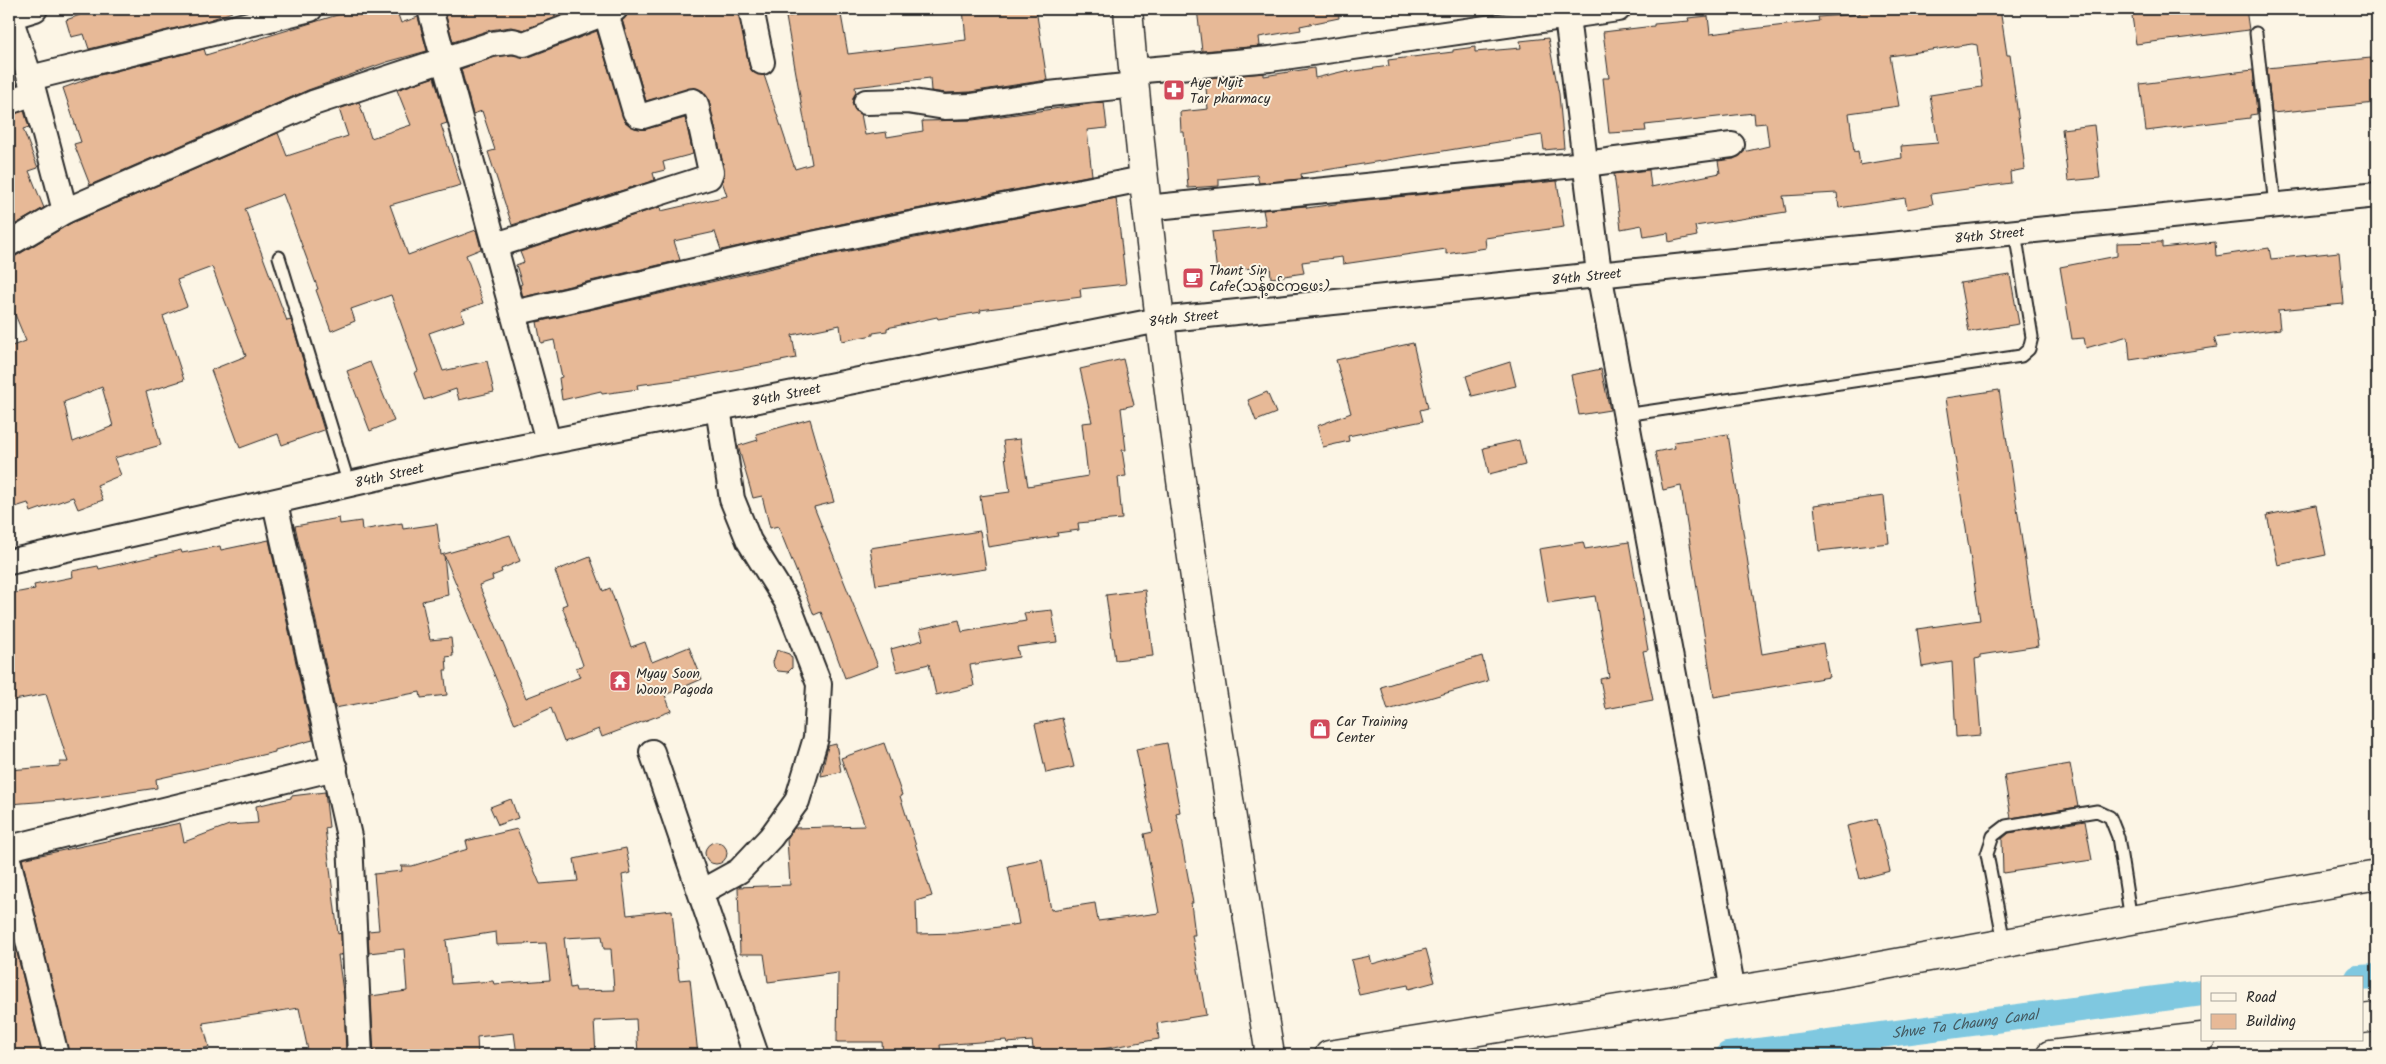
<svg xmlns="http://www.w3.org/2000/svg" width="2386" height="1064" font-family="Kalam,'Noto Sans Myanmar',sans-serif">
<rect width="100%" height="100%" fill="#fcf5e5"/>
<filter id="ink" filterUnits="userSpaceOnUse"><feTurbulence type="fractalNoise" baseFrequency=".02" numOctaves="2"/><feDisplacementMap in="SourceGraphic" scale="10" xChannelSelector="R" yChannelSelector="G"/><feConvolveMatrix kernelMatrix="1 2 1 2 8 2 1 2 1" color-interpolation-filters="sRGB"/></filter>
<g filter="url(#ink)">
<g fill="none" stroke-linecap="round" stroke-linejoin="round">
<g stroke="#7fc8e0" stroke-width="26">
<polyline points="2358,978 2377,977"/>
<path id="s1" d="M1728,1055l474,-62"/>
</g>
</g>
<g fill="#e7b997" stroke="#2b2b2b" fill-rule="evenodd">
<polygon points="78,9 231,9 232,12 209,20 89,49 84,34 71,37 66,20 80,15"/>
<polygon points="357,9 396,9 401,23 418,17 427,51 387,62 308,90 90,185 74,144 81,142 63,88 96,76 204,49 206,55"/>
<polygon points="444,9 577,9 523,30 511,27 490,30 453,42"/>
<polygon points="628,9 738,9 749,65 752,71 764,75 795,169 812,164 786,17 805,13 804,9 840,9 848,54 966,40 963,9 1036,9 1047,80 970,92 946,93 931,91 930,78 855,87 856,93 852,103 855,110 861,114 865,135 886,132 887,137 923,131 922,121 973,120 1104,102 1107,128 1087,130 1092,175 864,219 721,250 715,232 674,241 680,260 523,297 520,285 522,284 516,265 524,262 520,252 660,207 661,211 727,196 722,181 724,169 709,101 703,91 696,88 646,101 622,20 626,17"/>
<polygon points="1197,9 1338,9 1339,18 1300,26 1301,30 1259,37 1260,46 1202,51"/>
<path d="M1859,9h141l7,46h3l15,114 -15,3 1,11 -80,11 2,10 -26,5 -2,-11 -66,10 -2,-15 -54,3 3,16 -91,14 2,10 -28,6 -1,-9 -24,4 -2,-12 -21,4 -7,-55 35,-4 2,17 69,-14 -2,-12 16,-2 9,-7 26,-6 -3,-23 -11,1 -1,-11 -109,12 1,6 -37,2 -6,-55h6l-6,-46 51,-6v-2l35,-3 -1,-3 20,-2 2,18 109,-13 -1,-4 42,-3zM1972,44l5,1 5,42 -52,8 8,48 -37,3 1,12 -42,7 -2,-14 -4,1 -5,-39 50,-7 -9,-50z"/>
<polygon points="2131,9 2246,9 2249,30 2136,44"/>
<polygon points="597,31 625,122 635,128 646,129 685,118 693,154 663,162 665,170 653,173 655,180 512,225 488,152 495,150 482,111 473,114 461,69 495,57 512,55 529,57"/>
<polygon points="1548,38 1559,94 1564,148 1544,150 1542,135 1301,174 1302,179 1259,183 1257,175 1219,179 1219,186 1188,188 1184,132 1181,132 1180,112 1208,109 1205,78 1264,73 1264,76 1314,68 1315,78 1349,70 1349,72 1389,66 1388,60 1453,52 1453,50 1475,47 1475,52 1521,48 1520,41"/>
<polygon points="2371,58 2376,103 2272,113 2267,68"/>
<polygon points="2253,70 2257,114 2250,115 2250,118 2146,131 2140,84"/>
<path d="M434,77l13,46 -6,2 20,60 -71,20 18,50 68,-25 5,19 -15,6 17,48 -22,8 3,10 -35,12 14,38 44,-10 7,31 -35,8 -3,-11 -32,11 -10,-27 4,-2 -27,-76 -40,14 4,12 -24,10 -15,-41 2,-1 -35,-95 -38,15 42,112 4,-1 33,110 -42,15 -4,-11 -38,14 -29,-78 35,-14 -34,-89 -35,13 10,26 -24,10 21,64 -38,12 15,53 -47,13 7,17 -24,10 6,15 -25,9 -5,-12 -42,15 -3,-9 -19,6v-162l17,-6 -17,-41v-42l7,-2 55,-33 207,-90 9,23 61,-20 -9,-27 20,-7 12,36 40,-13 -14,-35zM102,387l11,39 -40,16 -9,-40z"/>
<polygon points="24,111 29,127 23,129 38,168 29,171 44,208 9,228 9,115"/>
<polygon points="2094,125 2100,178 2068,181 2062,129"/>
<polygon points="1557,181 1564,227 1485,238 1486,248 1446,254 1446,249 1343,264 1342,257 1302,262 1304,273 1271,278 1270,266 1217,272 1212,232 1266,226 1263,210 1306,206 1307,208 1356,201"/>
<polygon points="1116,198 1126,284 1080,289 1081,297 980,310 981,312 938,319 937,317 887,328 887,331 873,333 873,335 842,341 840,325 792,335 796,358 697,377 637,385 638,389 602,394 601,391 562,400 559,378 562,377 554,340 541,343 537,322 824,256"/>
<polygon points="2162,242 2162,248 2215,242 2216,256 2269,248 2271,259 2339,252 2344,304 2278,310 2280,329 2214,338 2217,347 2130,360 2128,336 2086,348 2084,338 2072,339 2060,267 2117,256 2117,243"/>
<polygon points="2010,275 2019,324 1969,332 1960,283"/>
<polygon points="1413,343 1428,408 1420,410 1423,421 1348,436 1349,441 1323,447 1317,426 1351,413 1336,360"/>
<polygon points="1123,359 1134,405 1121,408 1126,450 1122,450 1126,476 1118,477 1122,519 1078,523 1079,530 1057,533 1058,536 988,547 980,496 1010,492 1003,441 1020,439 1028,486 1088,476 1082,423 1092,422 1080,369"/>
<polygon points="370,362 394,421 370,431 347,371"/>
<polygon points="1510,362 1516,386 1472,396 1466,376"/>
<polygon points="1601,369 1610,410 1579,415 1571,375"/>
<polygon points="1999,390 2038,646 1980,655 1980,658 1975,659 1981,735 1956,737 1952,662 1922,667 1917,629 1980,620 1946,398"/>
<polygon points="1267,392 1276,413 1256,421 1248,400"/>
<polygon points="810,419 834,502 814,507 878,666 845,678 821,612 814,615 778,526 770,528 762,496 753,498 738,446 758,440 756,434"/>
<polygon points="1728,434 1762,654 1823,643 1829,677 1714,697 1681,486 1663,490 1655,452 1675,448 1674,442"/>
<polygon points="1519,440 1525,465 1489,474 1483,448"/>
<polygon points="1884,496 1889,543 1819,551 1814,505"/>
<polygon points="2316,505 2326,555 2278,565 2267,515"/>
<polygon points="339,518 340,524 361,521 362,530 402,523 403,529 437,524 441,555 510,535 520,561 501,569 502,572 492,576 493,580 479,585 526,698 580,677 576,668 583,665 562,606 567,604 555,571 590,557 603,591 610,588 631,647 645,642 652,662 689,647 702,679 665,695 671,711 602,737 599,729 564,742 551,708 515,724 444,555 448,595 422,601 430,640 451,638 453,656 446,657 447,670 444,670 447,695 421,698 420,692 335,708 295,526"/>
<polygon points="980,531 986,569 876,585 870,548"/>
<polygon points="269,540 313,740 275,750 275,752 156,779 157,788 64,802 64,800 9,804 9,770 60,766 60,762 68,762 46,694 9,701 9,594 35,589 34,585 73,577 72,571 98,566 99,569 181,550 182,553 220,546 221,550"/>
<polygon points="1583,542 1585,549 1629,542 1648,650 1643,651 1653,700 1606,709 1600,679 1609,677 1595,596 1548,603 1539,549"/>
<polygon points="1145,590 1153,656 1115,660 1106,595"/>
<polygon points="1052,610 1057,642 1017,647 1019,657 970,665 974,686 936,695 929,664 897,672 891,649 923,640 920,629 959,620 962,632 1026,621 1024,613"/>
<polygon points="777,650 789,654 792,658 792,668 788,672 778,671 774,667 773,662"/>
<polygon points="1482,656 1488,681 1388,710 1381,687"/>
<polygon points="1062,718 1074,767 1046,773 1035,724"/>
<polygon points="884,743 902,795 900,796 932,896 916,901 917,934 957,933 1019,924 1008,866 1042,859 1051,910 1095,903 1098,921 1159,913 1144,834 1153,832 1136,749 1167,743 1180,812 1176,813 1193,903 1191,903 1195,935 1192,935 1206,1015 1157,1023 1159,1039 1068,1055 1034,1055 1032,1041 1007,1043 1006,1040 940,1045 941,1055 883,1055 882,1042 837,1042 838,973 768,982 764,954 740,954 738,887 790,885 787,839 794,828 865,826 841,758"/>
<polygon points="836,744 841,772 821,776 828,746"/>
<polygon points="2070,764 2078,807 2011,818 2004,775"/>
<polygon points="325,792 329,827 325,828 338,934 341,933 342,955 338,955 344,999 346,1055 309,1055 299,1008 203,1023 209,1047 174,1055 69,1055 22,859 153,831 152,829 180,823 184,842 229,825 258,823 256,806 291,798 291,796"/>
<polygon points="511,799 518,818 498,825 490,807"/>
<polygon points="1877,819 1890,871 1860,879 1847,826"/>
<polygon points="2085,821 2092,860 2003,873 2002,839 2009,833"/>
<path d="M517,829l23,55 38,-3 -4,-22 52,-11 5,25 -9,2 5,40 45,-5 7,70 11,-1 8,76h-60l-2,-36 -42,2 2,34h-79l-3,-22 -37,4 1,18h-104l-3,-59 36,-5 -3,-42 -35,4 -1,-22 11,-1 -5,-56 28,-3 -1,-5h11l56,-17 -2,-8zM496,932l1,13 49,-2 4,37 -56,4 -1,-3 -42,3 -5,-44zM602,936l2,13h7l3,41 -38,1 -1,-4 -5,1 -6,-50z"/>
<circle cx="716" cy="853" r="11"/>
<polygon points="9,920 42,1055 9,1055"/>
<polygon points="1426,949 1435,982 1409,989 1408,985 1359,995 1351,960 1370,956 1372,964"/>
</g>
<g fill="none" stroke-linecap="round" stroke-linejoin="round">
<g stroke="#2b2b2b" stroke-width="15">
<g id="lane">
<polyline points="2256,33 2275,206"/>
<polyline points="279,257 349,485"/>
<polyline points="1625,415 2021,356 2029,349 2032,337 2015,232"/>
<polyline points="2004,942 1987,854 1993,836 2006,826 2097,811 2110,817 2118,837 2131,920"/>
</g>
</g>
<g stroke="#2b2b2b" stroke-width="28">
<g id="street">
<polyline points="430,9 548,441"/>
<polyline points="751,9 762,62"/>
<polyline points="1566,9 1599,273 1733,991"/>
<polyline points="9,14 30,78 65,211 9,244"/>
<polyline points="9,17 35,9"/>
<polyline points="1133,71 1270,59 1618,9"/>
<polyline points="30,78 310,9"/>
<polyline points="9,102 33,93"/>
<polyline points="866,102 907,101 945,107 971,106 1049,94 1135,85"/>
<polyline points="1146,208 1585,164 1732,145"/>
<polyline points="65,211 313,103 492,44 513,41 524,44 615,9"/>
<polyline points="496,245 709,177 711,172 696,104 693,101 643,116 638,115 635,112 606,13"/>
<path d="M513,313c88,-19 174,-41 262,-61 122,-27 245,-48 367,-73"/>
<polyline points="275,503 350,841 360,1055"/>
<path id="s2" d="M9,562l424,-97 726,-145 1218,-125"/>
<polyline points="652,752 756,1055"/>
<polyline points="9,848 335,768"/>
<polyline points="9,863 56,1055"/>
<polyline points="701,892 739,871 771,837 797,801 816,738 819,684 787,602 749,541 732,499 718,408"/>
</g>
</g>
<g stroke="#2b2b2b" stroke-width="31">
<g id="secondary">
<path d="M1128,9c28,351 86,699 142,1046"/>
<polyline points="2362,1019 2377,1017"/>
<polyline points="2050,1055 2202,1037"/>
</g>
</g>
<g stroke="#2b2b2b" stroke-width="31">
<polyline id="primary" points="1329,1055 1825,976 2377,875"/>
</g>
<use href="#lane" stroke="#fcf5e5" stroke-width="11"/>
<use href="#street" stroke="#fcf5e5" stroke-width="24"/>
<use href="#secondary" stroke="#fcf5e5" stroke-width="28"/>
<use href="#primary" stroke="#fcf5e5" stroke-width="28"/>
</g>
</g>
<defs>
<g id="pharmacy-square" transform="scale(1.125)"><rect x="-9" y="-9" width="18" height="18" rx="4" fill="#d1495b" stroke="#fcf5e5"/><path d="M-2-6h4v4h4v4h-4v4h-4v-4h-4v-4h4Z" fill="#fff"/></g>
<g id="cafe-square" transform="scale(1.125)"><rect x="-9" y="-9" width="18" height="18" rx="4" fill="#d1495b" stroke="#fcf5e5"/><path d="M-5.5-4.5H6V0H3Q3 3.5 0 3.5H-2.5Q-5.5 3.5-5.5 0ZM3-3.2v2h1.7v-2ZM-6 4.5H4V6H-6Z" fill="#fff"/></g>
<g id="temple-square" transform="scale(1.125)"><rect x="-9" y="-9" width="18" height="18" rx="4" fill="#d1495b" stroke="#fcf5e5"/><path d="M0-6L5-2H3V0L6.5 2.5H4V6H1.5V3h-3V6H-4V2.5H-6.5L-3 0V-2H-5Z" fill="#fff"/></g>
<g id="shop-square" transform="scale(1.125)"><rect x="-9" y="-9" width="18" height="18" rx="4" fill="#d1495b" stroke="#fcf5e5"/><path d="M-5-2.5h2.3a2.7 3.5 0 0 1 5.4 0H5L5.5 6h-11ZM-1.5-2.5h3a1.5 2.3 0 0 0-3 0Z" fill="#fff"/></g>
</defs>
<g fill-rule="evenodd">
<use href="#pharmacy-square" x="1174" y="90"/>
<use href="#cafe-square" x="1193" y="278"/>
<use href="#temple-square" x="620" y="681"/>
<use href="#shop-square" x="1320" y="729"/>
</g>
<g text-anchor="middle" stroke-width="4" stroke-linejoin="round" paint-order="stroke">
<g font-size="14" fill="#2b2b2b" stroke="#fcf5e5" text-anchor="start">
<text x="1190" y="87">Aye Myit<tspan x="1190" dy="16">Tar pharmacy</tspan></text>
<text x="1209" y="275">Thant Sin<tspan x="1209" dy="16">Cafe(သန့်စင်ကဖေး)</tspan></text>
<text x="636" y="678">Myay Soon<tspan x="636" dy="16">Woon Pagoda</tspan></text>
<text x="1336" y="726">Car Training<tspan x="1336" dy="16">Center</tspan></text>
</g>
<g font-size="14" fill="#2b2b2b" stroke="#fcf5e5">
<text dy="5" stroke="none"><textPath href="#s2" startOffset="2010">84th Street</textPath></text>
<text dy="5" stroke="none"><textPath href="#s2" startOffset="1605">84th Street</textPath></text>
<text dy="5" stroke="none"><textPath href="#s2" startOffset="1200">84th Street</textPath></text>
<text dy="5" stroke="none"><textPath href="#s2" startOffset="795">84th Street</textPath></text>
<text dy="5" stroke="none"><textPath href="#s2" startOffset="390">84th Street</textPath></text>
</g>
<g font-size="15" font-style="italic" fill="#445a61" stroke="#fcf5e5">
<text dy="5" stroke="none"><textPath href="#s1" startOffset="239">Shwe Ta Chaung Canal</textPath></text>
</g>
</g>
<rect width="2386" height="1064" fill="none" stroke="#fcf5e5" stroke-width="30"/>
<rect x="15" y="15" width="2356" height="1034" fill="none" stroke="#2b2b2b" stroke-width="2" filter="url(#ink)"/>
<rect x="2201" y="976" width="162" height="65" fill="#fcf5e5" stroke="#a8a49b"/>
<rect x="2211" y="993" width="25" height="8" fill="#fcf5e5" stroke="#a8a49b"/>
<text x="2246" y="1002" font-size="15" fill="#2b2b2b">Road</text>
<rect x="2211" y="1014" width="25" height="15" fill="#e7b997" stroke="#a8a49b"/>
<text x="2246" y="1026" font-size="15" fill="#2b2b2b">Building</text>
</svg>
